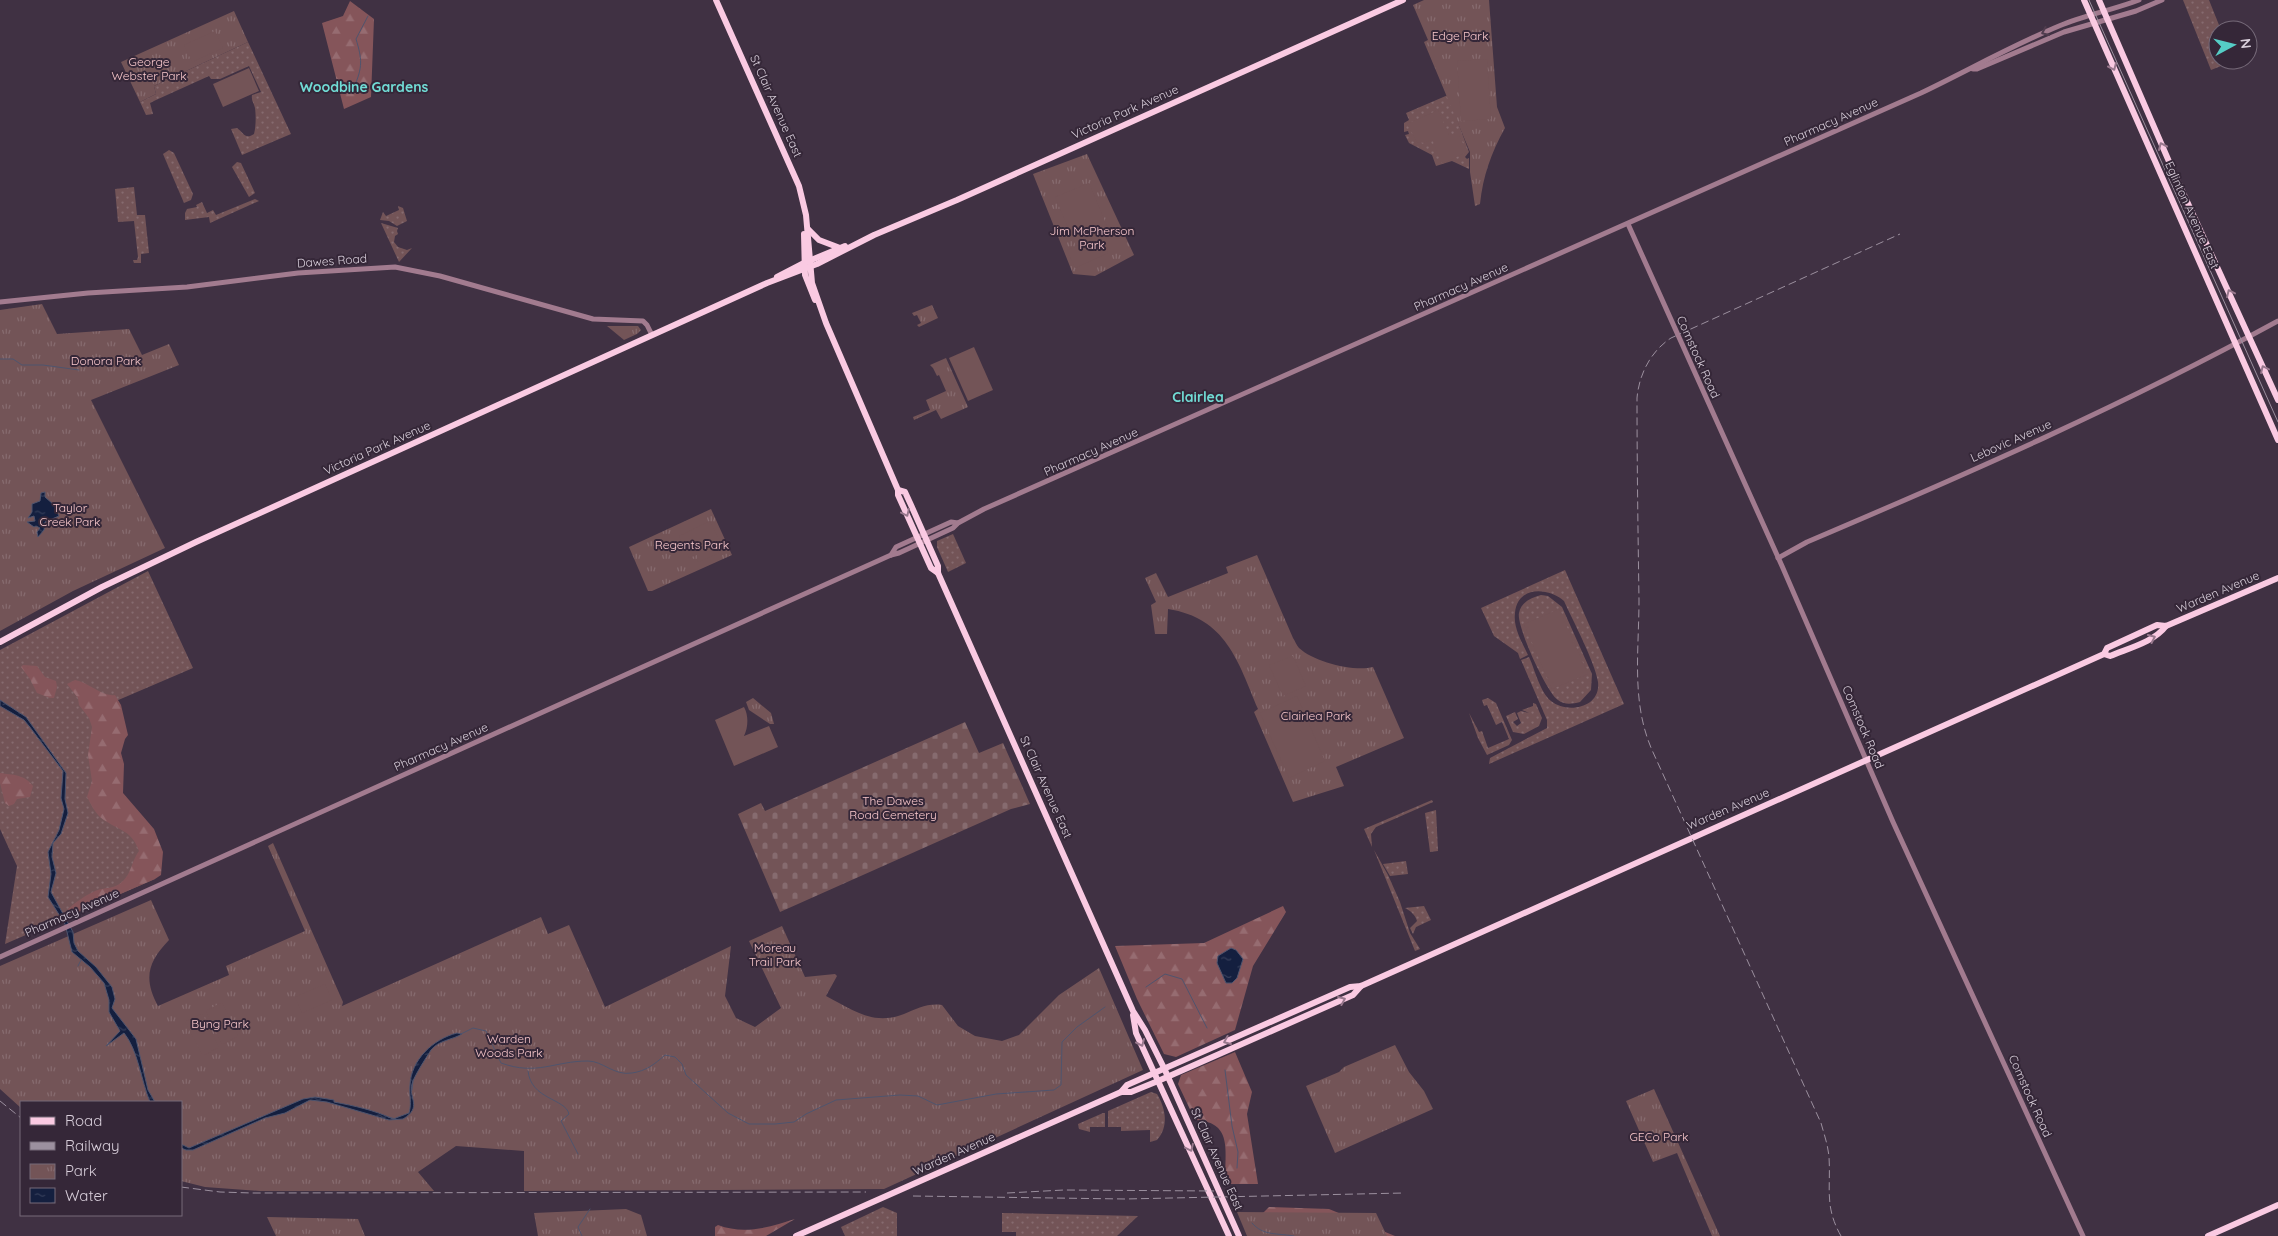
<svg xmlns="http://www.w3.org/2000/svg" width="2278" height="1236" font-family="Quicksand,sans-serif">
<defs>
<pattern id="grass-dots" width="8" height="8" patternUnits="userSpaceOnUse" patternTransform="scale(1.25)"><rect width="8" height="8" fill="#735457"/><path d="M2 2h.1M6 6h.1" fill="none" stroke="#866b6f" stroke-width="1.8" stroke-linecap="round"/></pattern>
<pattern id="forest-firs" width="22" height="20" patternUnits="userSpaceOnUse" patternTransform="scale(1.25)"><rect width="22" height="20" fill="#85555a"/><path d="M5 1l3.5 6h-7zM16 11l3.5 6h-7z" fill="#966c71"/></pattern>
<pattern id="cemetery-stones" width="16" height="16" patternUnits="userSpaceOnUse" patternTransform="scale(1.25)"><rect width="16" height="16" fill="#735457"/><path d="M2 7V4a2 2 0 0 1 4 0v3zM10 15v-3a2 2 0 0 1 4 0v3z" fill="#866b6f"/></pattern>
<pattern id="park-tufts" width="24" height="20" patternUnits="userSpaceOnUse" patternTransform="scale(1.25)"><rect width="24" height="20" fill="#735457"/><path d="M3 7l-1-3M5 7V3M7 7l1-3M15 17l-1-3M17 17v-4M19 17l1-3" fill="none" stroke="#866b6f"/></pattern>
<pattern id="water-ripples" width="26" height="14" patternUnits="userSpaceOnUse" patternTransform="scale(1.25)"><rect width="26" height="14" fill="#141f3f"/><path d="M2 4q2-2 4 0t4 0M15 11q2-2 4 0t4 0" fill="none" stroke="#353e5a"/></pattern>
</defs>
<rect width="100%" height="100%" fill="#403143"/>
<g fill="url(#grass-dots)">
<polygon points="2183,0 2209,0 2221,30 2218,30 2218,60 2236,60 2211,70"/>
<path d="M248,42l43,92 -49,21 -11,-26 6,-1c7,5 8,12 17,6 2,-7 2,-19 1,-26 -1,-5 -4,-7 -3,-13l9,-3 -12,-26 -29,13h-9l-2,-3 -53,24 -6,3 3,11 -7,1 -6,-13 16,-8 -2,-8z"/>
<polygon points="1448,95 1469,152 1465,157 1467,159 1469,158 1469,169 1452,161 1436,166 1432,155 1409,143 1405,135 1409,134 1408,131 1404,132 1404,123 1409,120 1406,113"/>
<polygon points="169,150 174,153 193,194 191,200 184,203 163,154"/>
<polygon points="237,162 241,163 255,193 249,197 232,167"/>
<polygon points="134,187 137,215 145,215 149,253 141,254 141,263 134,263 133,260 137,260 138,257 134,221 118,222 115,189"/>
<polygon points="255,199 259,201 210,223 209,217 185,220 185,213 187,209 197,207 196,205 202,202 207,213 213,210 216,215"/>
<polygon points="398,206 403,208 407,221 397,226 389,221 380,220 383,212 386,216 399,210"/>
<polygon points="381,223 398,228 397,231 398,234 395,236 394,242 398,247 407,250 412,248 399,262"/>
<polygon points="953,534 966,563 948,572 937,547 937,541"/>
<path d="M1565,570l59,134 -135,60 1,-6 57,-30v-8l-26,-60 8,-3c6,13 11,35 22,44 16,13 50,7 47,-19 -3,-20 -25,-61 -34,-81 -16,-14 -47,-15 -49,12 -2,15 7,29 13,42l-8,4 -2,-6 -24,-17 -13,-28z"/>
<polygon points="148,571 193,668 109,704 112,768 155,879 5,944 17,866 0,829 0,650"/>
<path d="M1541,595l7,1 14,11 30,67 -1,16 -11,12c-8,2 -16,3 -22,-2 -11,-7 -42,-74 -39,-87 2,-11 12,-15 22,-18z"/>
<polygon points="1488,698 1496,703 1512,740 1509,745 1487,755 1478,738 1469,713 1479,732 1482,731 1488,748 1509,739 1502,722 1496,725 1487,705 1484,706 1482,700"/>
<polygon points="1533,703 1536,704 1542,718 1539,726 1524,734 1513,732 1506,716 1515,712 1518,719 1513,722 1517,726 1521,723 1517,713 1521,711 1529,713 1522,710 1533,706"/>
<polygon points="1432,800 1433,802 1376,827 1371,834 1372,847 1364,829"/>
<polygon points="1436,810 1438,851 1430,852 1425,813"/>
<polygon points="1374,850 1388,875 1400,902 1410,933 1420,949 1415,951"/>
<polygon points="1406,861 1408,874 1390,876 1383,864"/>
<path d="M1424,906l7,14 -15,7 -3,7 -3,-6 7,-7c-2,-6 -6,-10 -12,-13z"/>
<path d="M1151,1092l6,2c9,15 12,33 0,46l-7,2v-12l-29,1v-4h-13v-16z"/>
<polygon points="1103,1113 1105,1113 1105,1127 1090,1127 1090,1132 1079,1129 1078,1124"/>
<polygon points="883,1207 897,1213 897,1236 845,1236 841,1227"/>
<polygon points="1002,1213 1138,1216 1117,1236 1016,1236 1016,1232 1002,1232"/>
</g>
<g fill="url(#forest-firs)">
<polygon points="350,1 374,19 371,97 344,109 322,23 343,16"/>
<polygon points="23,665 37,666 45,677 56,681 57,687 54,698 50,698 37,693 30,679 21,667"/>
<path d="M75,680c14,2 26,17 40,15l6,10 7,30 -3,4 -4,14 3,11 -1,29 31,36 9,23 -2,23 -6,4 -88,38 1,-8c8,-7 18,-14 27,-18 12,-5 22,0 32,-15 5,-8 6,-17 12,-25 -8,-23 -22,-20 -39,-34 -6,-6 -9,-13 -13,-20l5,-16 -4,-26 4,-28 -3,-9 -10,-13 -1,-7 -11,-14z"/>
<path d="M0,773c13,2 24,1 33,13l-3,11 -13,2 -3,5 -5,2 -4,-3 -5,-20z"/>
<polygon points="1283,906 1286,912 1253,966 1235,1030 1176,1057 1164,1054 1137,999 1115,946 1204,943"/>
<path d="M1235,1052l17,40 -5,22 11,70h-32c-3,-29 10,-62 -31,-64l-17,-36 3,-9z"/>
<polygon points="1269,1207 1329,1209 1395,1236 1309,1236 1261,1215"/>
<path d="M795,1219l-29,17h-51v-9l3,-2c26,10 53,2 77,-6z"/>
</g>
<polygon fill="url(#cemetery-stones)" points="965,722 979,753 1003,743 1030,804 1011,809 780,912 738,814 761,803 765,811"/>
<g fill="url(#park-tufts)">
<path d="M1424,0h65l8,107 8,21c-14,25 -22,48 -25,76l-5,2 -5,-34v-20l-46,-110 4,-2 -15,-35z"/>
<polygon points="234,11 248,42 154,86 156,94 140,102 121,62"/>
<polygon points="1087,154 1134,255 1095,276 1073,274 1033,174"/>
<polygon points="42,304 57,334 129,329 142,355 169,344 179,365 91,400 165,548 73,591 0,631 0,310"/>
<polygon points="932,305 938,318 919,327 917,325 921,323 917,315 914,316 912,313"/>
<polygon points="607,326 638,326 641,330 637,334 624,340"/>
<polygon points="946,358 968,407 941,419 936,410 914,420 913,417 930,410 926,400 946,391 939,375 937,376 933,368 930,365"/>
<polygon points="711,509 732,555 652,591 648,591 629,547"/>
<path d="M1257,555l36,83c2,3 4,8 6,10 15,14 55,24 74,19l31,71 -68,29 8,19 -51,16 -39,-90 4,-3c-20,-48 -32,-91 -90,-100l-1,25h-12l-4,-29 5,-3 -11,-24 11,-5 12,24 60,-24 -2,-6z"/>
<polygon points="753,698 771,713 774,724 770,724 749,710 746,702"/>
<path d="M273,843l70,159 -1,4 199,-89 7,17 21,-9 36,82 126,-61 -6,50 11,22 19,9 26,-19 -32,-67 33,-15 23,51 30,-3 2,2 -11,20c27,14 47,30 78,18 13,-5 23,-11 38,-9l16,21 17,10 27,5 17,-6 40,-40 40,-27 44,102 -259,119 -360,2v-40l-68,-5 -38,26 16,19h-174l-55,-4 -24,-6v-79h-160v6l-21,-19v-123l151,-66 18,40c-21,22 -26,38 -11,66l71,-31 -3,-9 79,-35 -37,-85z"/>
<polygon points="1395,1045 1409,1072 1424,1091 1433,1109 1335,1153 1306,1086 1339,1072 1344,1067"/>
<polygon points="1654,1089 1720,1236 1712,1236 1677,1153 1653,1162 1626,1101"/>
<polygon points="626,1209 641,1215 647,1236 538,1236 534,1213"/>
<polygon points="1237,1212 1376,1213 1387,1236 1247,1236"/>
<polygon points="267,1217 358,1219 365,1236 276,1236"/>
</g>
<g fill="#735457">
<polygon points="215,31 223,48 192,62 184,45"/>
<polygon points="1487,59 1491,119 1461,121 1457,61"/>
<polygon points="249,68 259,91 223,107 213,84"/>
<polygon points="1438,110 1449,135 1459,135 1467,152 1442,164 1432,139 1425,143 1417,142 1407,124"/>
<polygon points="1089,183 1109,231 1076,246 1055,197"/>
<polygon points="1101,236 1108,253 1075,268 1067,250"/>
<polygon points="974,347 993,390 968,401 949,358"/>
<polygon points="710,521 721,544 717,545 719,553 698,562 697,555 689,558 679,536"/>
<polygon points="1559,609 1588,674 1552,689 1524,624"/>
<polygon points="1293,656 1306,686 1283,696 1269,665"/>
<polygon points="1297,696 1325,761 1289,778 1260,713"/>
<path d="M744,707c5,9 4,21 0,29l25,-10 9,21 -44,19 -19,-46z"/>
<polygon points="325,984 332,1000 302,1013 295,997"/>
<polygon points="222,1002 238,1036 222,1045 206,1011"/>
<polygon points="202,1013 219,1047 203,1056 185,1022"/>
</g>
<g fill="url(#water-ripples)" stroke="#4f546e">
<polygon points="45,492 45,497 53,504 59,516 45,522 44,530 38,537 37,532 40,528 36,526 34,527 27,522 35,521 34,516 28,518 32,512 32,504 40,501 41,493"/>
<path d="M0,700l26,17 40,56 -1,26 3,14 -7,21 -8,9 -1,14 4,16 -5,19 22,40 1,11 4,8 18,16 16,20 3,12 -3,9 24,31 12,51 7,12h-5c-9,-22 -12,-52 -26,-69l-18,13 14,-15 -11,-19v-12l-5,-17 -14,-16 -18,-15 -7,-28 -17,-27 3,-23 -3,-22 11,-22 5,-21 -3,-11 2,-27 -34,-45 -5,-6 -24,-14z"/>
<polygon points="1231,948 1236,950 1243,959 1237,978 1232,983 1226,983 1217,963 1218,956"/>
<path d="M457,1033l5,1c-10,6 -23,6 -31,16 -5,8 -17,26 -19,34 -4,14 11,23 -9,35l-14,1 -62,-18 -17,-2 -25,13 -20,5 -72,32h-7l-5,-2v-4l8,4 114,-49 12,-2 19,3v2c21,4 40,8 59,17l16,-6c3,-10 0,-18 1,-28 1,-25 23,-46 47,-52z"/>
</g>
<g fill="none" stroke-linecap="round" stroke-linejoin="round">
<g stroke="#4f546e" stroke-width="1">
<path d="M354,87c9,-20 8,-28 2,-48l12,-23"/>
<polyline points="0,359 13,359 22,365 43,365 79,370"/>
<polyline points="78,966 81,960"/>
<polyline points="1146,987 1165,974 1182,979 1207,1028"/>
<path d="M461,1034l12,-6 13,3 15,32c36,13 53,-2 87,-2 15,0 26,15 44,12 14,-2 23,-9 33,-18l10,2 7,7 4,11 42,38 21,11h26l19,-2 12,-8 30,-14 64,-5 18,1 19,9 59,-11 58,-4 7,-5 1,-43 15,-15 28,-20"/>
<polyline points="1225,1070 1232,1126 1238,1152 1237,1168"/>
<path d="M528,1071c3,29 37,27 41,43l-8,7 17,33"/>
<polyline points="412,1090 413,1081"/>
<polyline points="388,1117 396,1119"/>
<path d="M1252,1223c11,13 25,10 42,13"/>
<polyline points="582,1236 578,1227 590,1209"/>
</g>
<g stroke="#a27b8f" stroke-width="5">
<polyline points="1973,69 1977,69 2064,32 2136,11 2162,0"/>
<polyline points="1628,224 1782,566 1893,822 2083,1236"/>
<polyline points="0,302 88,293 187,287 298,273 395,267 440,276 593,319 643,321 647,325 652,335"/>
<polyline points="891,555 896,547 951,522 958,523"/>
<path d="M1778,558l29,-16c160,-68 319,-138 471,-221"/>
<path d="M0,957l811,-366 80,-36 8,-2 54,-25 5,-5 26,-14 937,-416c46,-22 90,-47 138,-67 26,-11 54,-16 80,-26"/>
</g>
<g stroke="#facae2" stroke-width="6">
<polyline points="716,0 799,186 806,215 812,283 826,323 898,490 898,495 931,568 938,573"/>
<polyline points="2084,0 2278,440"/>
<polyline points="2099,0 2174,173 2278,400"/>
<polyline points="808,229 819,240 840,248"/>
<polyline points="804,234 805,275 815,300"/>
<polyline points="777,277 804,263 845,246"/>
<polyline points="898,490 905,492 911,505 938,566 938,573 1133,1011 1145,1030 1164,1068 1239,1236"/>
<polyline points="0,642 102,587 196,542 767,283 817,264 874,235 957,200 1403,0"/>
<path d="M2104,654l6,2c19,-8 44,-14 56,-30"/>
<polyline points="1133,1015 1136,1033 1229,1236"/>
<polyline points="1121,1092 1127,1085 1350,987 1361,986 2104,654 2107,648 2157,625 2166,626 2278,578"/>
<polyline points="796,1236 1121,1092 1131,1092 1158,1081 1353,995 1361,986"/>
<polyline points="2208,1236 2278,1205"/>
</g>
<polyline stroke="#9c909f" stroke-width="1" points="2089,0 2278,422"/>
<g stroke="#9c909f" stroke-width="1" stroke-dasharray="8 4" stroke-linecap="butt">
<polyline points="0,1101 21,1118"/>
<polyline points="181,1187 220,1192 252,1193 866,1192"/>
<polyline points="1007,1193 1064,1190 1214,1191"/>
<polyline points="913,1196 1125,1199 1404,1193"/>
<path d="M1841,1236c-17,-30 -10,-48 -12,-79 -1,-12 -5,-23 -8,-34l-169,-373c-21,-48 -13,-99 -13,-150 -1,-68 -2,-135 -2,-202 2,-24 14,-47 34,-60l229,-104"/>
</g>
</g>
<defs><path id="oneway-chevron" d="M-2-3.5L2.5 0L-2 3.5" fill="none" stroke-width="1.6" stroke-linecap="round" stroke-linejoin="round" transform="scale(1.25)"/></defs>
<use stroke="#503c4e" href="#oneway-chevron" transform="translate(2045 32) rotate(156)"/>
<g stroke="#98788d">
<use href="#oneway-chevron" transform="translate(2113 67) rotate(66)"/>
<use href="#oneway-chevron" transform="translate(2162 146) rotate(-114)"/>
<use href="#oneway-chevron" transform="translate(2230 293) rotate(-115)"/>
<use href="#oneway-chevron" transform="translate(2264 369) rotate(-115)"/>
<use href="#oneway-chevron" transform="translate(906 513) rotate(65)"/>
<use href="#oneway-chevron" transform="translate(2152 638) rotate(-25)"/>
<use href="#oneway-chevron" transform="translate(1342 1000) rotate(-23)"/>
<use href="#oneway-chevron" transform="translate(1227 1041) rotate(157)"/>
<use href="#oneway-chevron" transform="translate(1141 1043) rotate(66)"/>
<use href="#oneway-chevron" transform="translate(1190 1148) rotate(65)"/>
</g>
<g text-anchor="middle" stroke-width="4" stroke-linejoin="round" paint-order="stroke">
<g font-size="12" fill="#f9c8cc" stroke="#352738">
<text x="1460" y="40">Edge Park</text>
<text x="149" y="66">George<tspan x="149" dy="14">Webster Park</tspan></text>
<text x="1092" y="235">Jim McPherson<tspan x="1092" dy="14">Park</tspan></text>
<text x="106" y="365">Donora Park</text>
<text x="70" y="512">Taylor<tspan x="70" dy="14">Creek Park</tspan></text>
<text x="692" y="549">Regents Park</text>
<text x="1316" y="720">Clairlea Park</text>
<text x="893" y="805">The Dawes<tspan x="893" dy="14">Road Cemetery</tspan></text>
<text x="775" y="952">Moreau<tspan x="775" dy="14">Trail Park</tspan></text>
<text x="220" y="1028">Byng Park</text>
<text x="509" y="1043">Warden<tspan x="509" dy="14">Woods Park</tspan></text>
<text x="1659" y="1141">GECo Park</text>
</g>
<g font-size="12" fill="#d8ceda" stroke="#352738">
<text transform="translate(776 106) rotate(66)" y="4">St Clair Avenue East</text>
<text transform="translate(1125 112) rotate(-24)" y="4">Victoria Park Avenue</text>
<text transform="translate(1831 122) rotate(-24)" y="4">Pharmacy Avenue</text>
<text transform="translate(2192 215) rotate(66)" y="4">Eglinton Avenue East</text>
<text transform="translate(332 261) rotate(-4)" y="4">Dawes Road</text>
<text transform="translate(1461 287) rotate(-24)" y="4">Pharmacy Avenue</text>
<text transform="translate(1698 357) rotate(66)" y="4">Comstock Road</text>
<text transform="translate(2011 441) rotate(-24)" y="4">Lebovic Avenue</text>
<text transform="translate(377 448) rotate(-24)" y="4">Victoria Park Avenue</text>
<text transform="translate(1091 452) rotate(-24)" y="4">Pharmacy Avenue</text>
<text transform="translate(2218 592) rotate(-23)" y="4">Warden Avenue</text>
<text transform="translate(1863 727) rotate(67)" y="4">Comstock Road</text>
<text transform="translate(441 747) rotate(-24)" y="4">Pharmacy Avenue</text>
<text transform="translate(1046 787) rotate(66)" y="4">St Clair Avenue East</text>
<text transform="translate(1728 809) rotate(-23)" y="4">Warden Avenue</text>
<text transform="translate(72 913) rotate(-24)" y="4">Pharmacy Avenue</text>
<text transform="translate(2030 1096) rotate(66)" y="4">Comstock Road</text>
<text transform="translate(954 1154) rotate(-24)" y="4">Warden Avenue</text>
<text transform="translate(1217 1159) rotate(66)" y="4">St Clair Avenue East</text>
</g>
<g font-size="14" font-weight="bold" fill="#71dcd5" stroke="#352738">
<text x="364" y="92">Woodbine Gardens</text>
<text x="1198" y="402">Clairlea</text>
</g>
</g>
<rect x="20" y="1101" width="162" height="115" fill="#352738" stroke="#766a79"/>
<rect x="30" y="1117" width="25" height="8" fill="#facae2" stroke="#766a79"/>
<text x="65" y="1126" font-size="15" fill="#d8ceda">Road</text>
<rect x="30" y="1142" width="25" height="8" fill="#9c909f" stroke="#766a79"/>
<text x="65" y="1151" font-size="15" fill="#d8ceda">Railway</text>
<rect x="30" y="1164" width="25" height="15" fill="url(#park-tufts)" stroke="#766a79"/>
<text x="65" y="1176" font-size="15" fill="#d8ceda">Park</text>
<rect x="30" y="1188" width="25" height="15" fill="url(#water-ripples)" stroke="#766a79"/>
<text x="65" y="1201" font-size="15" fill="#d8ceda">Water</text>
<g transform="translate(2233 45) rotate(83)"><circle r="24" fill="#352738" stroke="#766a79"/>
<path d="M0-4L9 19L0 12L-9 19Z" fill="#55cec6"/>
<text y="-8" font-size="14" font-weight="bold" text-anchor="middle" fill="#d8ceda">N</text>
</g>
</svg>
